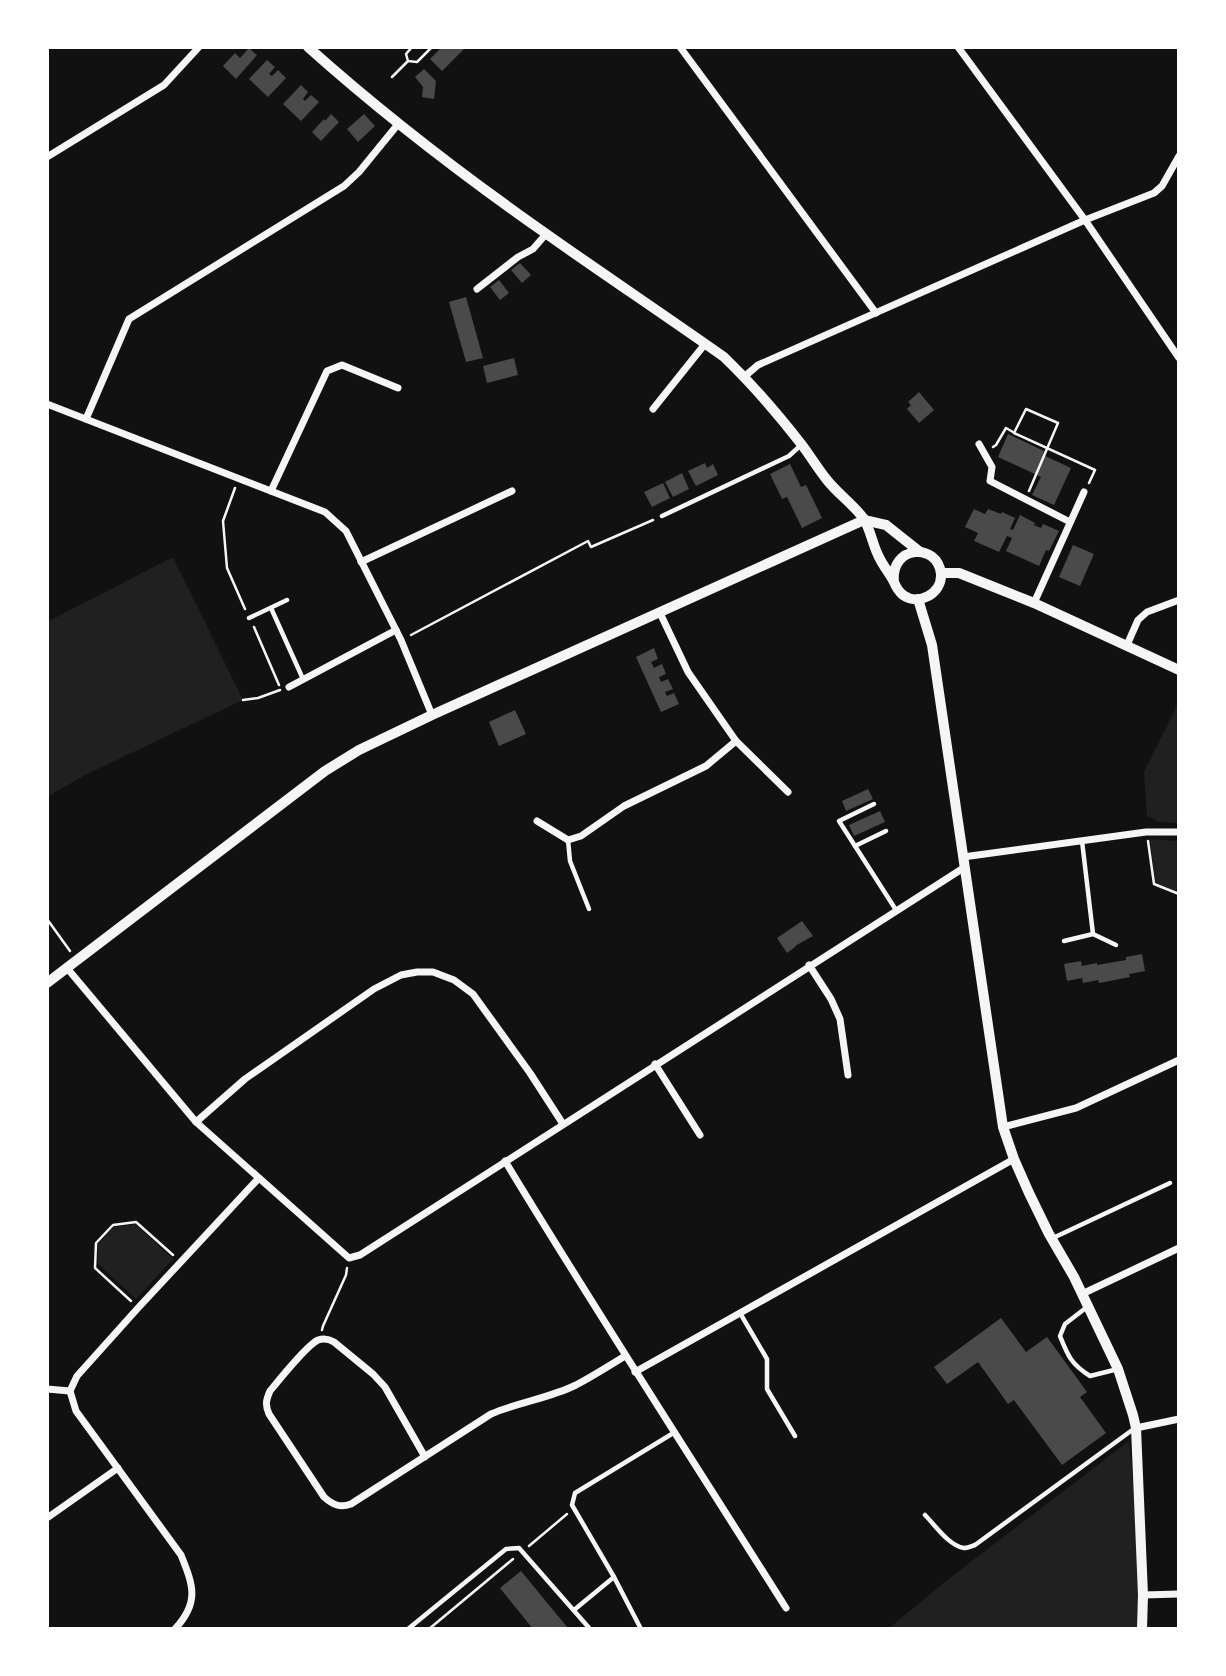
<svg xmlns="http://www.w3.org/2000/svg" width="1226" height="1676" font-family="Figtree,sans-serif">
<rect width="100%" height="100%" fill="#111"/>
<g fill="#202020">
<polygon points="173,557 243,700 87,774 47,797 47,622"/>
<polygon points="1179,701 1179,823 1159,822 1147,816 1144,772"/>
<polygon points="1150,839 1179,841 1179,892 1155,883"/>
<polygon points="135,1224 173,1259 136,1299 97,1263 98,1244 114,1227"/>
<polygon points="1129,1441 1143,1595 1142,1629 888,1629 951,1577"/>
</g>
<g fill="#4a4a4a">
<polygon points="442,47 462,47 464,49 442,71 430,59"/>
<polygon points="249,48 257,55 236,79 223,66 235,53 240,58"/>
<polygon points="267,60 275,67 269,74 272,76 278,70 286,78 268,97 249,79"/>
<polygon points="424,69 436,81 434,99 422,97 423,87 415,77"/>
<polygon points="301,85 308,92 303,99 305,101 311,95 319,102 301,121 283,104"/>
<polygon points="331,114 339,122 321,141 312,132 324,119 325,121"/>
<polygon points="364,114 375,126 358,142 347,129"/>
<polygon points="520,263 531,275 522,283 511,270"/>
<polygon points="499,280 509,293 500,300 490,287"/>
<polygon points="466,297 483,358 466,362 449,302"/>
<polygon points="514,358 518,375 487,383 483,366"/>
<polygon points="919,392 934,410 919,423 907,409 911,405 908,402"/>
<polygon points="1008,434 1044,451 1043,455 1071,468 1054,505 1032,495 1041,477 998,457"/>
<polygon points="705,463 707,468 713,464 718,475 696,486 688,471"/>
<polygon points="790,464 801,487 806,485 822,518 802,528 787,497 782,499 770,474"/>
<polygon points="682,473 689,489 673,497 665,482"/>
<polygon points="663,483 670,498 652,507 644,492"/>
<polygon points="974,509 985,514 988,509 1001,514 1002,512 1015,518 1010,529 1013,530 1020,515 1035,523 1034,525 1041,528 1043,524 1059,531 1049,551 1046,550 1039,566 1006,551 1012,538 1007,536 999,552 974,541 978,533 965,527"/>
<polygon points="1073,545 1094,554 1080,586 1059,577"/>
<polygon points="654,648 658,659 651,662 654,668 662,664 666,674 659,677 661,682 668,679 673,689 665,692 667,696 674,693 679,704 661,712 636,657"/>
<polygon points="515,710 526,734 499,746 489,722"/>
<polygon points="868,789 873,799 846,811 842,801"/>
<polygon points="880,811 885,822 854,836 849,825"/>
<polygon points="802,921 813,936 795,946 795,947 787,953 777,938"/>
<polygon points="1142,954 1145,971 1129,974 1130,977 1099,983 1098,980 1083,983 1082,978 1067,981 1064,964 1081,961 1082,966 1097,963 1097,965 1126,960 1126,957"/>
<polygon points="1001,1318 1026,1352 1047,1337 1087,1392 1080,1397 1106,1433 1062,1465 1014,1400 1008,1404 978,1362 947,1384 934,1367"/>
<polygon points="521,1571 567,1627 566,1629 533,1629 500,1588"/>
</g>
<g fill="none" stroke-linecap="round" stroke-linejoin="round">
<g stroke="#f5f5f5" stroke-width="2.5">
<polyline points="412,47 406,54 408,61 417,62 432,47"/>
<polyline points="392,77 408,61"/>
<polyline points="993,447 996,445 1006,428 1013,432"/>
<polyline points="235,488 223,521 227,568 245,609"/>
<polyline points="1029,491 1058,423 1026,409 1014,433 1095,470 1089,483"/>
<polyline points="254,627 279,685"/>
<polyline points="411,635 588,541 591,547 653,520"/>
<polyline points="243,700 258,698 280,690"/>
<polyline points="1148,841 1154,884 1179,894"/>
<polyline points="47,919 70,951"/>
<polyline points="131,1301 95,1268 96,1243 113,1225 136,1222 173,1255"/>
<polyline points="322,1330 323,1326 346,1275 347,1268"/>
<polyline points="529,1546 567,1514"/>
<polyline points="429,1629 513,1559"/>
</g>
<g stroke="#f5f5f5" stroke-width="4.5">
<polyline points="662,516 789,456 801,445"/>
<polyline points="271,608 303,679"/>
<polyline points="249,618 287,600"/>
<polyline points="874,804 839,821 896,910"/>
<polyline points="568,840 570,861 589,909"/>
<polyline points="1082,841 1093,934"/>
<polyline points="855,846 886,831"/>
<polyline points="1064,941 1093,934 1116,945"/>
<polyline points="1053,1238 1170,1183"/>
<path d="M1087,1307l-22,17 -5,12c8,20 11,28 30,40l28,-7"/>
<polyline points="740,1313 767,1359 767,1389 795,1436"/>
<path d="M925,1515c10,10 24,31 39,33 4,0 8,-2 11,-3l160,-117"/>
<polyline points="574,1610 614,1577"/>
<polyline points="408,1629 506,1549 519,1548 590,1629"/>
<polyline points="641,1629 614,1577 572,1505 575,1493 675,1432"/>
</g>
<g stroke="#f5f5f5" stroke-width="7">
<polyline points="680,47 876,313"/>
<polyline points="958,47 1085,220 1179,358"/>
<polyline points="47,157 164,85 199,47"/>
<polyline points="477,289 518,257 533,249 546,234"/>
<polyline points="744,377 758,365 1085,220 1154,193 1162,186 1179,156"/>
<polyline points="47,404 325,512 346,531 401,640 432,715"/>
<polyline points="653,409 705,344"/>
<polyline points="86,419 129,319 344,186 359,172 399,123"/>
<polyline points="979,444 992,467 990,481 1070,522"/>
<polyline points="271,491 327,371 342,365 398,388"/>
<polyline points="361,562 512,491"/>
<polyline points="1034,603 1084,492"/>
<polyline points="660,613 688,672 736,741 788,792"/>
<polyline points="1127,645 1138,620 1147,612 1179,600"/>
<polyline points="289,687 396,630"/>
<polyline points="537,821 568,840 581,836 624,806 706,766 736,741"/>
<polyline points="963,857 1146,832 1179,832"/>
<polyline points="809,965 831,999 840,1019 848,1075"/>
<polyline points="67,968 196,1122 349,1258 360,1255 965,867"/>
<polyline points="655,1064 700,1135"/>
<polyline points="196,1122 245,1079 374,989 401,975 417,972 433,972 454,980 473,994 530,1073 563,1124"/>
<polyline points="1003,1127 1076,1108 1179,1060"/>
<path d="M505,1161c91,150 187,298 281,447"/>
<polyline points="1082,1294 1179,1248"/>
<polyline points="635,1372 1014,1159"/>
<polyline points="47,1389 70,1391"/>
<polyline points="1136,1428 1179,1419"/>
<path d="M425,1457l-40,-70 -12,-13 -39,-32c-5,-3 -10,-4 -16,-2 -11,5 -39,40 -48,51 -4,9 -5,14 -1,23l55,83c9,8 16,11 27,7l140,-90c28,-12 59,-16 85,-29 17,-9 33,-19 49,-29"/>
<polyline points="47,1518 118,1468"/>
<polyline points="1143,1595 1179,1594"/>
<path d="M175,1629c25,-27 18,-44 6,-74l-105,-144 -6,-20 7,-15 61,-68 120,-129"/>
</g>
<g stroke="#f5f5f5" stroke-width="10">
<path d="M308,47c76,68 157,130 240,188 58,41 118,81 176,122 28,27 54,57 78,88 9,12 16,24 25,35 11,14 27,25 37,39 7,12 9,28 16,40 4,8 10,15 14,23 2,5 4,9 9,13 15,11 39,-1 38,-21 -3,-32 -51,-29 -47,8"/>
<polyline points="864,520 886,525 920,552"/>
<polyline points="941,573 959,573 1034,603 1179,670"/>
<polyline points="918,599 932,645 1003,1127 1014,1159 1029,1193 1049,1234 1074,1277 1118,1369 1133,1415 1136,1428 1143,1595 1142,1629"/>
<polyline points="47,983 325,771 359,750 432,715 864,520"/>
</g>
</g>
<rect width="1226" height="1676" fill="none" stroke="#ffffff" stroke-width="98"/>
</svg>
